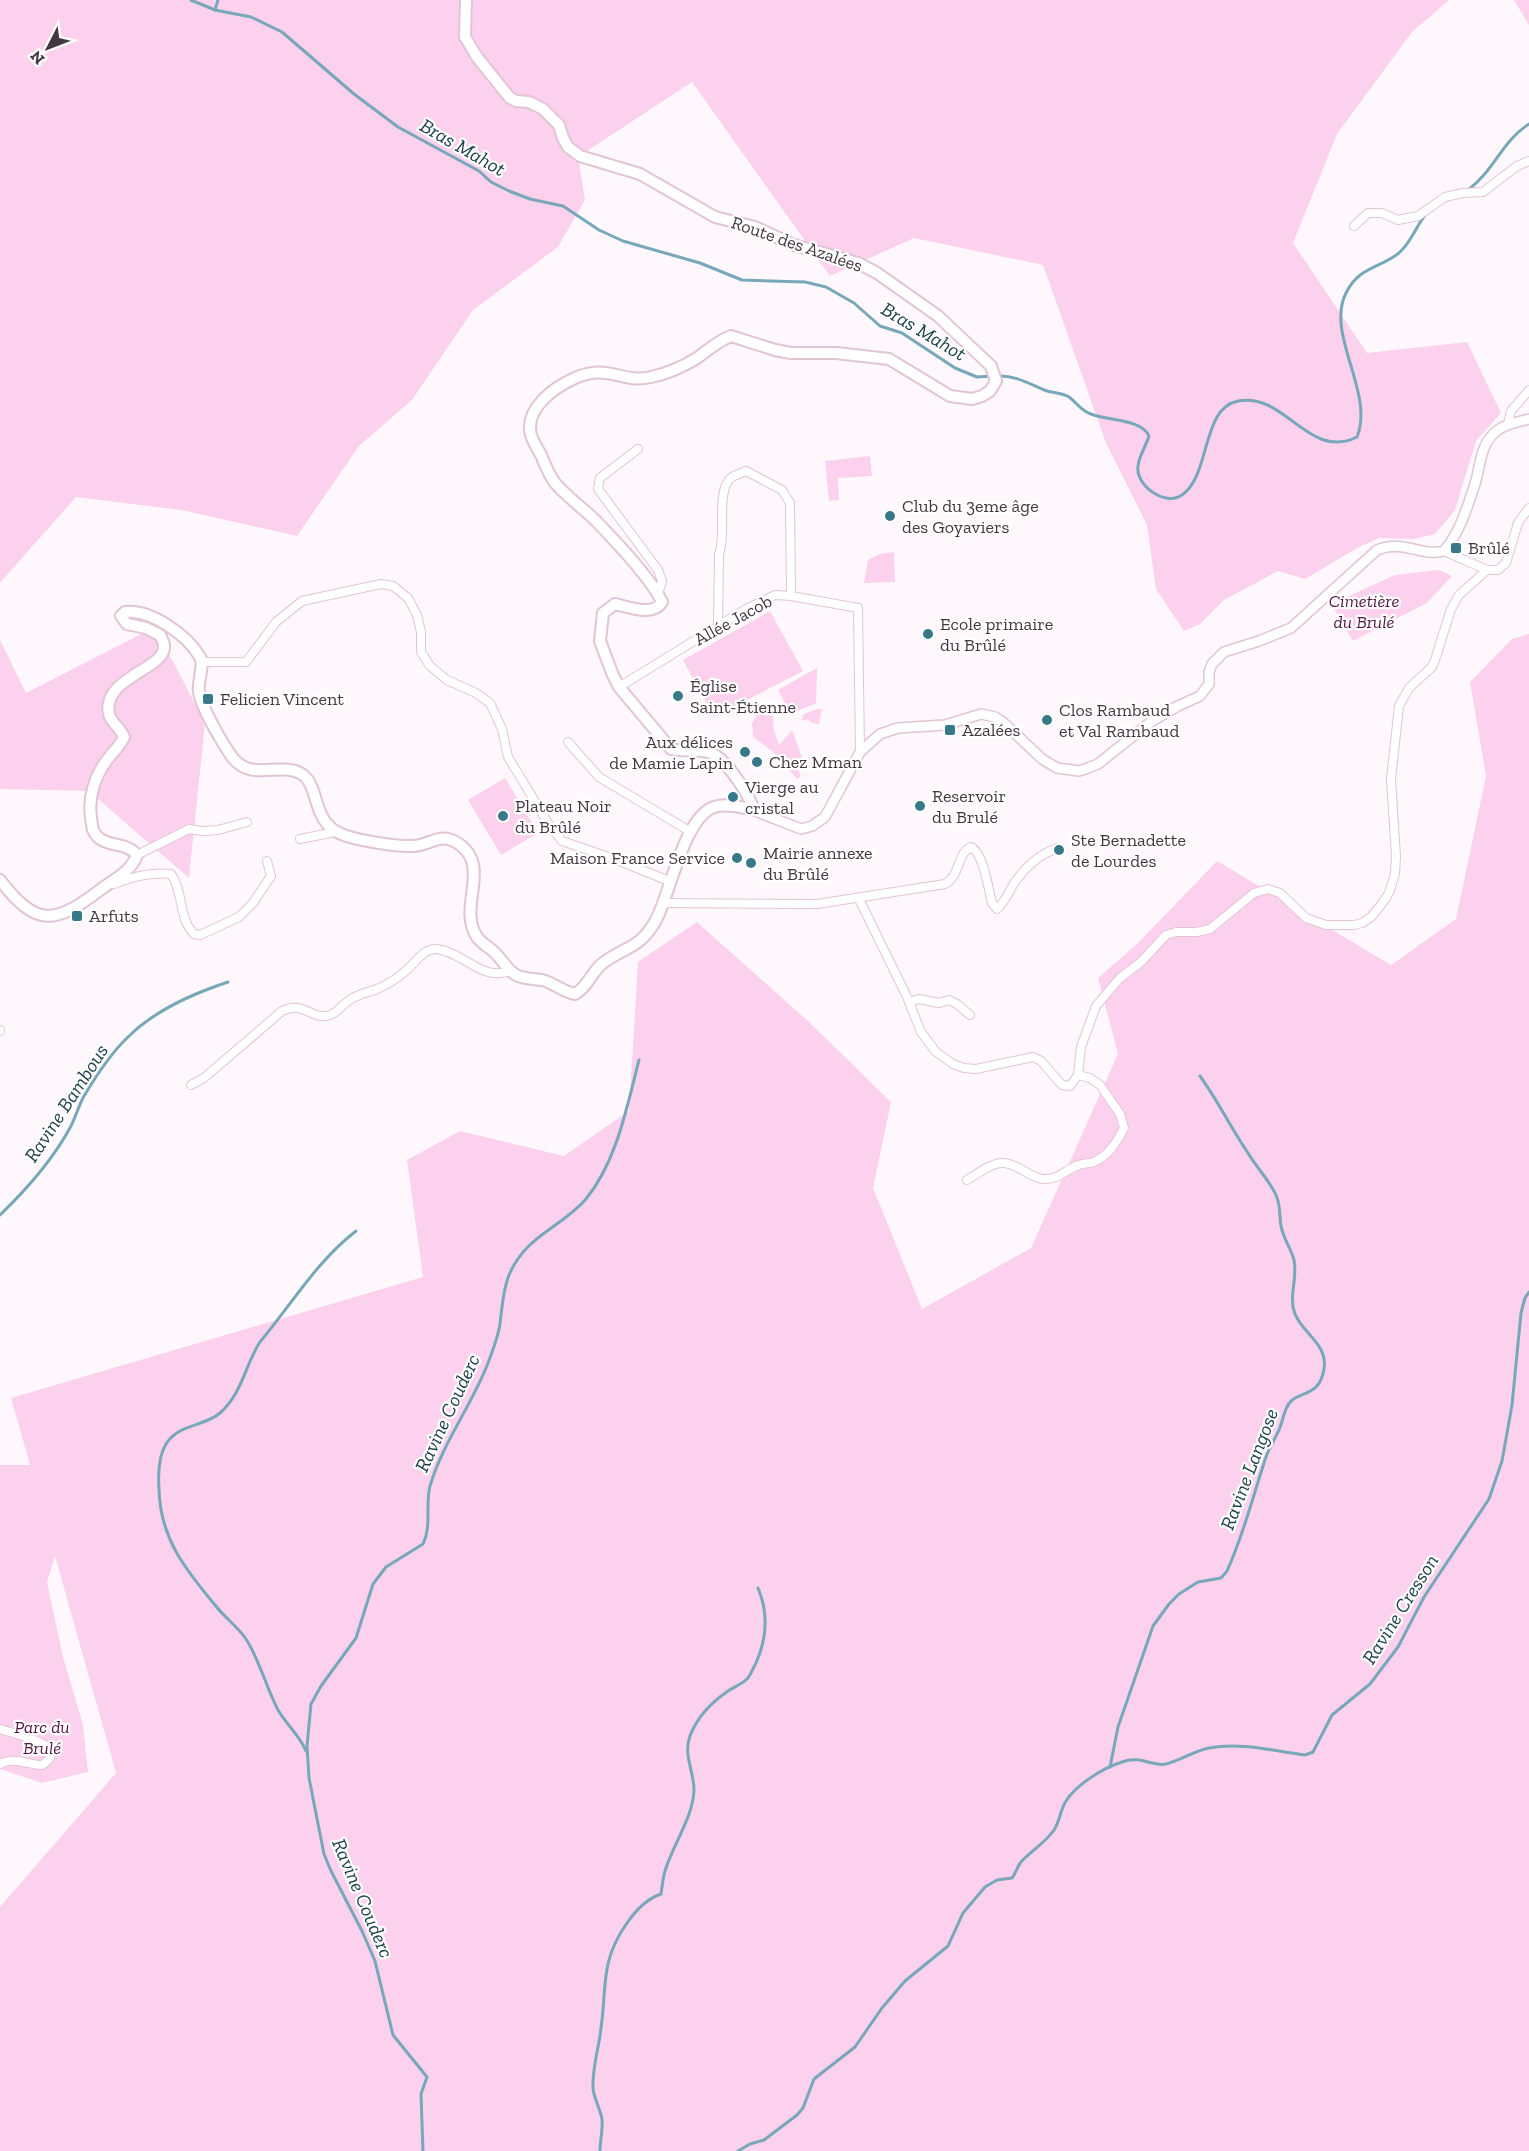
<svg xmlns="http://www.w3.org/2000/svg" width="1529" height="2151" font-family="'Zilla Slab',serif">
<rect width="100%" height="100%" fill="#fef8fc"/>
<g fill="#fcd1ed">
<polygon points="0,0 1449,0 1412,32 1337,134 1293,243 1367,353 1467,342 1501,413 1476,441 1455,510 1435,534 1414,539 1379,538 1357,548 1305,579 1278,571 1224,600 1200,624 1184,631 1156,589 1147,525 1106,443 1043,265 914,238 830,276 692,82 578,157 585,200 558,247 473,310 412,400 359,446 297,536 181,510 76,497 0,583"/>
<polygon points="1514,0 1529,0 1529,25"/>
<polygon points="870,456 872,476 838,478 839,500 829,501 825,461"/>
<polygon points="894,552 895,582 864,583 868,560 880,554"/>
<polygon points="1439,570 1452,576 1427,603 1353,641 1331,604 1395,575"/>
<polygon points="770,611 803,671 714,717 683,660"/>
<polygon points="155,627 205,723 189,878 89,791 0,789 0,640 26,693"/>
<polygon points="1529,634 1529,2151 0,2151 0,1907 116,1773 55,1556 47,1582 63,1657 83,1725 88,1772 42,1783 0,1769 0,1465 30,1465 11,1398 423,1277 407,1160 460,1131 564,1156 629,1111 638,962 697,922 809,1022 891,1102 873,1188 922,1309 1031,1248 1118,1054 1098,978 1138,943 1217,861 1391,965 1456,919 1486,776 1470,682 1512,639"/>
<polygon points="817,668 816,703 791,714 778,690"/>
<polygon points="817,709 822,709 819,724 810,722 809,719 801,721 804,714"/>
<polygon points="764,711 773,716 774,730 779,745 792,730 805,766 798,769 801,776 797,779 773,752 753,737 752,723 759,712"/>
<polygon points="505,778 538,833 501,855 468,800"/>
</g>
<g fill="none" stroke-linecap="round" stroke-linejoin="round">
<g stroke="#77a7b8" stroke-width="3">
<polyline points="191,0 215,10 251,17 282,32 354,94 398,127 479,171 491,182 509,191 530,199 563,206 599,230 623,241 700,263 742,280 805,282 826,287 854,303 880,326 902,333 955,368 977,377 992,376"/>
<polyline points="215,10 218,0"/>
<path d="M1468,190c26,-19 34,-49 61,-66"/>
<path d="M998,376c18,-1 33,9 49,15 7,2 15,2 22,6 8,6 12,14 22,17 17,7 51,5 58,22 -3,10 -10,20 -11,30 -3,19 27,41 44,29 29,-20 19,-87 56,-94 48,-9 70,60 119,36 18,-44 -32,-103 -11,-144 13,-27 36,-25 54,-41 12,-11 16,-26 26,-38"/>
<path d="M0,1215c28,-27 53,-55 71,-89 5,-10 8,-21 13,-30 12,-20 27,-43 44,-59 27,-27 64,-43 100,-55"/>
<path d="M306,1751c-6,-15 -20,-27 -28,-41 -12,-23 -18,-49 -32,-71 -9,-13 -22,-22 -31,-34 -30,-36 -55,-67 -56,-116 -1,-15 -1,-32 7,-45 12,-20 38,-17 54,-31 22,-19 25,-48 40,-71 32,-38 56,-80 96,-111"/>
<path d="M1110,1767l8,-40 35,-101 16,-22 10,-10 19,-12 23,-4 6,-7c16,-35 25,-71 37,-108 3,-12 10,-22 15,-33 3,-7 4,-14 7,-21 8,-21 33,-8 38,-40 4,-25 -21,-35 -29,-55 -7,-17 3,-36 -1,-54 -3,-12 -11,-22 -13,-34 -2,-11 0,-20 -5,-31 -7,-15 -19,-27 -28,-42 -17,-25 -30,-52 -48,-77"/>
<path d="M423,2151l-2,-57 6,-17 -34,-42 -18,-74 -13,-30 -31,-60 -7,-17 -15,-76 -2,-32 4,-42 10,-18 35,-48 17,-54 13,-17 37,-23c9,-18 2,-39 7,-58 13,-44 42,-81 58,-123 5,-13 10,-26 12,-39 2,-17 3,-34 9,-49 17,-40 52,-47 77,-76 31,-38 41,-93 53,-139"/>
<path d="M600,2151c0,-10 3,-22 2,-32 -2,-11 -8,-20 -9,-31 -1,-20 6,-40 8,-60 6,-42 -1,-67 26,-105 9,-13 19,-24 34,-29 1,-7 2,-16 4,-23 8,-27 28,-53 29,-81 0,-19 -11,-35 -4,-54 7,-19 22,-34 38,-45 6,-4 14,-7 19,-12 4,-4 6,-11 9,-16 11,-25 13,-49 2,-75"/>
<path d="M738,2151l12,-7 14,-4 33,-25 6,-7 11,-29 41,-32 27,-39 23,-27 43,-35 15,-33 22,-26 12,-7 15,-2c4,-5 5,-11 9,-16 10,-11 24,-19 33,-32 6,-9 6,-20 12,-29 11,-17 37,-33 56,-39 19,-7 30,5 44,2 15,-4 28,-13 43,-16 32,-6 65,3 96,7l8,-3 19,-37 38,-31 28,-37 26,-50 65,-98 13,-38 10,-56 9,-92 4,-15 4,-6"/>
</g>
<g stroke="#e2c4d7" stroke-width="10">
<g id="minor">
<polyline points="1354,226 1368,213 1382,213 1398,220 1418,216 1445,197 1463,193 1483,192 1517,166 1529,161"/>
<polyline points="1508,424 1511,411 1529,390"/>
<polyline points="638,449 600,478 598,489 658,570 662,581 658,594"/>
<polyline points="1444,551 1487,570 1498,570 1506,563 1518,523 1529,508"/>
<path d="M718,626l1,-72c8,-21 -4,-65 13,-77 4,-2 9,-4 14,-6l36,19 8,13 1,93"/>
<polyline points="202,662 246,662 276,622 302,601 381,584 393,586 408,598 417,615 421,632 421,652 430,666 447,680 476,693 490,703 502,729 508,757 550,826 562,841 617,860 669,881"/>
<polyline points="619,687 746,609 775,595 791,596 858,608 860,752"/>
<polyline points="568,742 599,777 691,832"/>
<polyline points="300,839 335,832"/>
<polyline points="137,855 189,829 202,831 218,830 247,822"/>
<path d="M114,884c17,-7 38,-12 57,-10 13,18 7,44 23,60l6,1 39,-18 14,-14 18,-27 -4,-15"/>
<polyline points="859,899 907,997 921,1032 936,1052 953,1064 964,1068 976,1069 1033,1057 1041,1061 1062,1085 1070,1086 1078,1075 1081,1047 1096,1006 1120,978 1141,962 1166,935 1176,932 1197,932 1210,929 1254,893 1268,889 1280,893 1306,918 1326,925 1354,925 1362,923 1371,917 1381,905 1389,893 1395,874 1396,856 1391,779 1399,706 1409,688 1432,667 1435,660 1451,609 1459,595 1487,570"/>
<path d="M662,903l155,1 128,-20c16,-9 12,-31 26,-37 13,7 17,41 21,56l5,6c7,-6 12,-16 16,-24 11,-17 25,-30 44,-37"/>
<polyline points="909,1002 919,999 939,1003 949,1000 957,1004 970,1015"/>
<polyline points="0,1030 0,1031"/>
<path d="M191,1085l13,-7 78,-67c23,-11 29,10 48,4 8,-3 14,-12 21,-16 8,-5 18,-7 26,-10 12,-5 22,-12 31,-20 8,-8 17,-21 29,-20 26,3 46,33 73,22"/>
<path d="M967,1180c10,-6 25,-18 37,-17 15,1 24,14 39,16 15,1 21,-8 33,-13 5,-3 12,-2 18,-4 15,-7 23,-20 30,-34l-4,-14 -20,-29 -10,-7 -12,-3"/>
<path d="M0,1729c13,5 73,16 42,36 -14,0 -28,-9 -42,-1"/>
</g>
</g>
<g stroke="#e2c4d7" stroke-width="12">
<path id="tertiary" d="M750,809l51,20 11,-3 13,-9 35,-65 20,-18 18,-6 47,-3 36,-11 14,3 9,6 38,36 15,9 22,3 9,-3 10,-4 54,-43 26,-15 22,-10 9,-12v-12l3,-8 12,-12 35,-11 32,-13 86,-78c28,-11 43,7 67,1 16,-19 23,-43 31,-67 6,-20 5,-41 23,-54 9,-7 21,-8 31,-11"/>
</g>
<g stroke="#e2c4d7" stroke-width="14">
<path id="secondary" d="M0,880c37,48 55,44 100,10 14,-11 31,-18 37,-35 -12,-14 -26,-7 -38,-17 -7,-6 -7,-12 -8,-21 -3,-20 4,-41 16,-57 6,-8 13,-14 17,-23 -3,-9 -13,-14 -15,-23 -8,-35 54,-45 55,-66 1,-4 -2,-9 -4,-13l-14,-7 -19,-4 -6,-8 4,-4c26,-3 62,23 75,45 5,9 -3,24 -1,35 2,15 24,52 33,65 19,25 46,5 68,16 21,11 10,48 41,61 14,6 56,13 72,12 19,-1 27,-15 46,-2 33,23 -2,63 18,93 4,6 12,10 17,15 8,7 13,18 22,23 8,4 18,4 26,5 12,3 21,12 33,14 14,-8 16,-22 28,-31 22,-17 36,-13 53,-43 14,-26 28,-103 58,-113 11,-4 25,0 36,2l2,-4c-6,-14 -28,-50 -44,-53 -12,-3 -25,0 -37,-3l-52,-62 -7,-14 -12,-32 3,-28 12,-9c14,3 38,13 47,-2 -11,-24 -47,-61 -66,-81 -13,-13 -29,-24 -41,-38 -6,-8 -10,-18 -14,-28 -3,-6 -8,-13 -10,-20 -7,-27 24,-48 44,-57 34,-15 46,6 76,-1 15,-3 33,-11 46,-19 11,-8 21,-17 34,-22l44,14 16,3h45l53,6 61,37 22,3 10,-3 8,-5 6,-10 -5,-15 -53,-50 -61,-43 -19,-10 -64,-18 -39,-18 -40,-10 -75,-43 -60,-18 -12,-9 -5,-9 -4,-13 -16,-16 -14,-7 -13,-1 -6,-3 -33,-41 -12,-20 1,-37"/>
</g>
<use href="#minor" stroke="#fff" stroke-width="8"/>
<use href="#tertiary" stroke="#fff" stroke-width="9"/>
<use href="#secondary" stroke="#fff" stroke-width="10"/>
</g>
<g fill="#37798b" stroke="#fff" stroke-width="2">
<circle cx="890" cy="516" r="6"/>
<rect x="1450" y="542" width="12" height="12" rx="3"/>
<circle cx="928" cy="634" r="6"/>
<circle cx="678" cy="696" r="6"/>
<rect x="202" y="693" width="12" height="12" rx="3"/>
<circle cx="1047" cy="720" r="6"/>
<rect x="944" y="724" width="12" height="12" rx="3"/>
<circle cx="745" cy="752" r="6"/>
<circle cx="757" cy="762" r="6"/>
<circle cx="733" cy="797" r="6"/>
<circle cx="920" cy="806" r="6"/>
<circle cx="503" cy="816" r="6"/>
<circle cx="1059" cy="850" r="6"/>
<circle cx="737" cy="858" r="6"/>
<circle cx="751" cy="863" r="6"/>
<rect x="71" y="910" width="12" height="12" rx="3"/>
</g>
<g text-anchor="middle" stroke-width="4.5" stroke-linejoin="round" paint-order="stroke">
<g font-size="18" fill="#443840" stroke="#fff">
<text transform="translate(797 244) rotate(19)" y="6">Route des Azalées</text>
<text transform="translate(733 620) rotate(-29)" y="6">Allée Jacob</text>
</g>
<g font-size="18" fill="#443840" stroke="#fff" text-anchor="start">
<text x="902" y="512">Club du 3eme âge<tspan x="902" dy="21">des Goyaviers</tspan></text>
<text x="1468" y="554">Brûlé</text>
<text x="940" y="630">Ecole primaire<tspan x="940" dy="21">du Brûlé</tspan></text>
<text x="690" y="692">Église<tspan x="690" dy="21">Saint-Étienne</tspan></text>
<text x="220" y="705">Felicien Vincent</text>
<text x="1059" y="716">Clos Rambaud<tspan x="1059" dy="21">et Val Rambaud</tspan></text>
<text x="962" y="736">Azalées</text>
<text x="733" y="748" text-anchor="end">Aux délices<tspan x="733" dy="21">de Mamie Lapin</tspan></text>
<text x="769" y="768">Chez Mman</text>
<text x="745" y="793">Vierge au<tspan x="745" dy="21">cristal</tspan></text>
<text x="932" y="802">Reservoir<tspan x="932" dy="21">du Brulé</tspan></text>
<text x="515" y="812">Plateau Noir<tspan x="515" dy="21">du Brûlé</tspan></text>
<text x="1071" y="846">Ste Bernadette<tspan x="1071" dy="21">de Lourdes</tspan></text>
<text x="763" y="859">Mairie annexe<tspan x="763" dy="21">du Brûlé</tspan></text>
<text x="725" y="864" text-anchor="end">Maison France Service</text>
<text x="89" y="922">Arfuts</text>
</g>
<g font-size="18" font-style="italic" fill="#521543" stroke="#fff">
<text x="1364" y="607">Cimetière<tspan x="1364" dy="21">du Brulé</tspan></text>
<text x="42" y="1733">Parc du<tspan x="42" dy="21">Brulé</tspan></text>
</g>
<g font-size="20" font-style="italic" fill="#1a3d46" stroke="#fff">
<text transform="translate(463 147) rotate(30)" y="7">Bras Mahot</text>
<text transform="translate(924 331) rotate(31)" y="7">Bras Mahot</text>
<text transform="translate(66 1103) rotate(-57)" y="7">Ravine Bambous</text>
<text transform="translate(447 1413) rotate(-65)" y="7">Ravine Couderc</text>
<text transform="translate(1249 1469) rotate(-69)" y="7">Ravine Langose</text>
<text transform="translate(1400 1609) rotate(-58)" y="7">Ravine Cresson</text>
<text transform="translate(363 1898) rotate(67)" y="7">Ravine Couderc</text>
</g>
</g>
<g transform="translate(48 48) rotate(228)" stroke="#ffffff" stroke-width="4.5" paint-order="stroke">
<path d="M0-4.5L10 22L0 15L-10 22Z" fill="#443840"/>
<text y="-9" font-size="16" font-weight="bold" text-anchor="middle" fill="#443840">N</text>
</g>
</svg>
